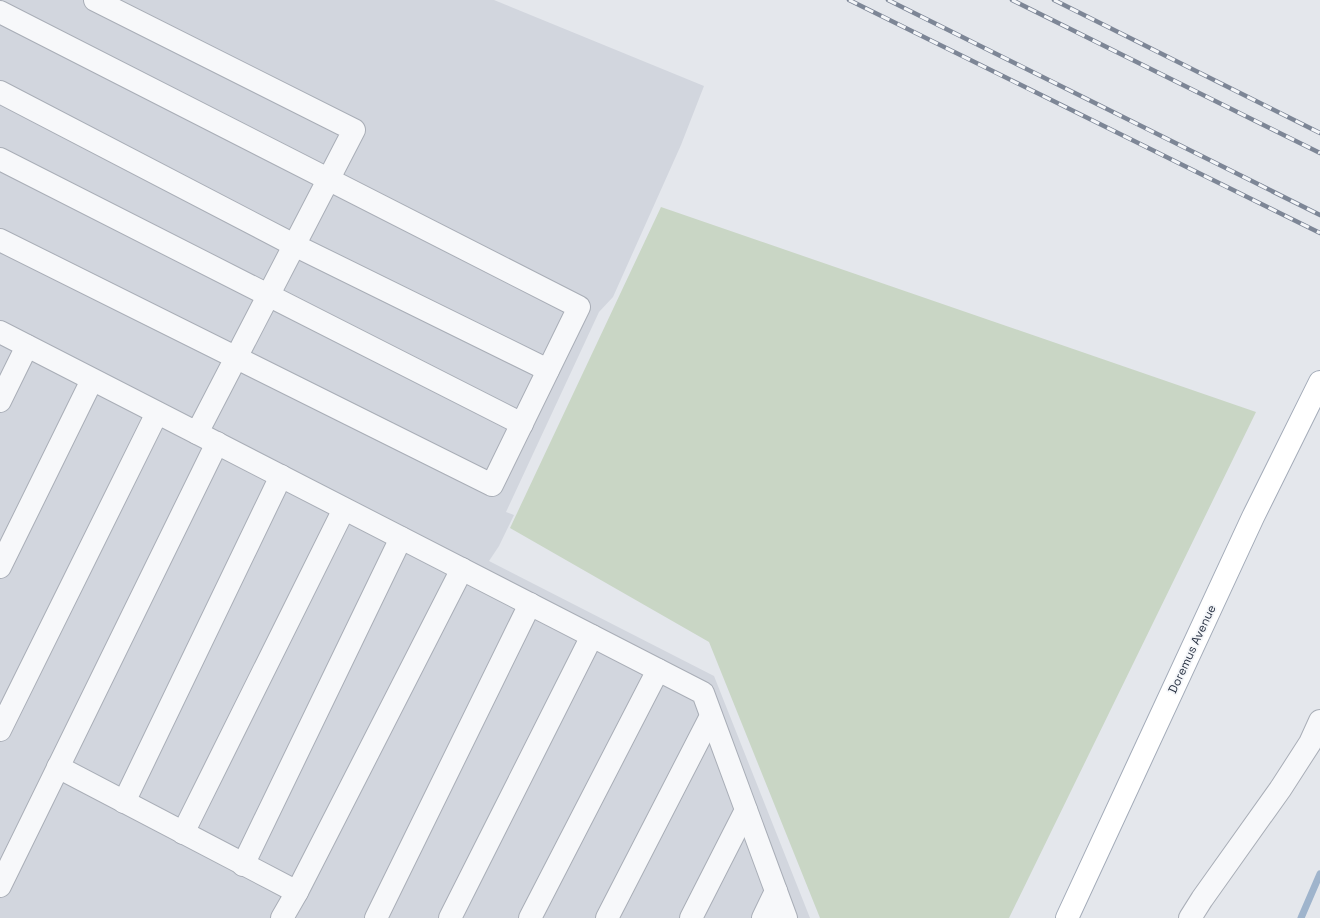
<svg xmlns="http://www.w3.org/2000/svg" width="1320" height="918" font-family="'Space Grotesk',sans-serif">
<rect width="100%" height="100%" fill="#e4e7ec"/>
<polygon fill="#d2d6de" points="0,0 494,0 704,86 681,145 613,297 599,312 506,512 514,515 499,546 489,561 714,676 810,918 0,918"/>
<polygon fill="#c9d6c5" points="661,207 1256,412 1009,918 820,918 709,642 510,528"/>
<g fill="none" stroke-linecap="round" stroke-linejoin="round">
<polyline stroke="#9fb4cc" stroke-width="7" points="1301,918 1320,874"/>
<g stroke="#a9aeb7" stroke-width="24">
<g id="minor">
<polyline points="0,12 579,307 492,485 0,240"/>
<polyline points="0,92 294,245 548,370"/>
<polyline points="0,159 522,424"/>
<polyline points="0,332 197,433 354,130 95,0"/>
<polyline points="0,401 27,346"/>
<polyline points="197,433 703,693 786,918"/>
<polyline points="0,567 92,380"/>
<polyline points="0,730 157,413"/>
<polyline points="58,767 297,892 462,569"/>
<polyline points="124,802 281,476"/>
<polyline points="183,833 344,509"/>
<polyline points="243,865 401,538"/>
<polyline points="0,886 217,443"/>
<polyline points="282,918 297,892"/>
<polyline points="376,918 530,604"/>
<polyline points="450,918 592,636"/>
<polyline points="530,918 658,670"/>
<polyline points="607,918 711,716"/>
<polyline points="691,918 746,810"/>
<polyline points="763,918 776,891"/>
<polyline points="1190,918 1202,899 1281,788 1310,743 1320,721"/>
</g>
</g>
<g stroke="#a3abb8" stroke-width="24">
<polyline id="major" points="1067,918 1253,517 1320,382"/>
</g>
<use href="#minor" stroke="#f7f8fa" stroke-width="22"/>
<use href="#major" stroke="#fff" stroke-width="22"/>
<g stroke="#7d8696" stroke-width="4.5">
<g id="rail">
<polyline points="849,0 1320,233"/>
<polyline points="888,0 1320,215"/>
<polyline points="1012,0 1320,153"/>
<polyline points="1054,0 1320,133"/>
</g>
</g>
<use href="#rail" stroke="#f4f6f9" stroke-width="3" stroke-dasharray="9" stroke-linecap="butt"/>
</g>
<g text-anchor="middle" stroke-width="3.5" stroke-linejoin="round" paint-order="stroke">
<g font-size="12" fill="#2b3445" stroke="#f4f6f9">
<text transform="translate(1192 649) rotate(-65)" y="4">Doremus Avenue</text>
</g>
</g>
</svg>
